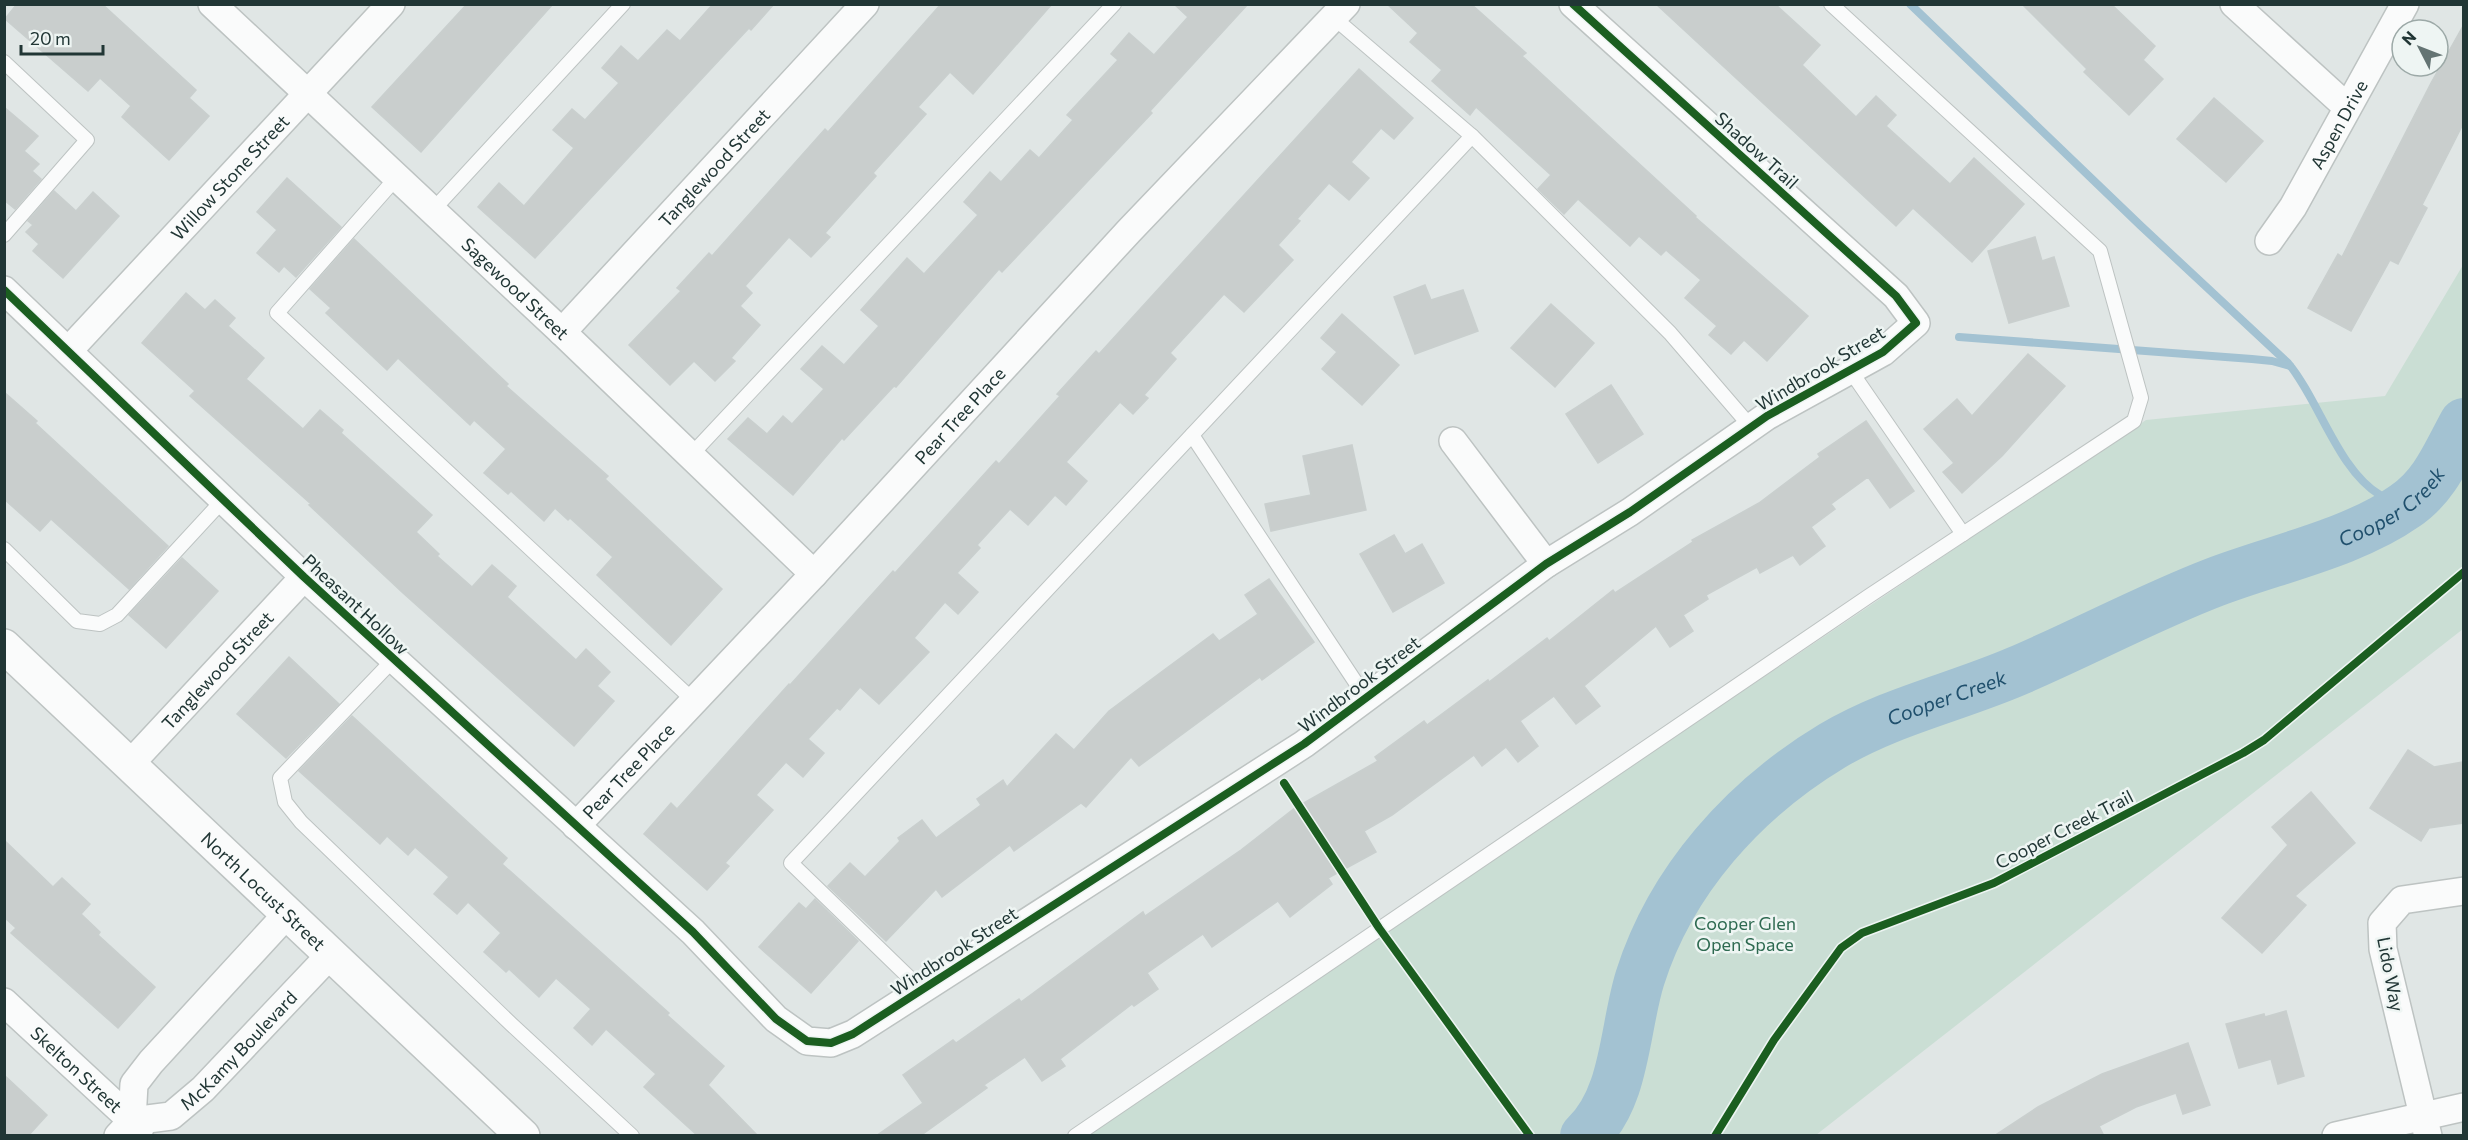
<svg xmlns="http://www.w3.org/2000/svg" width="2468" height="1140" font-family="Commissioner,sans-serif">
	<rect width="100%" height="100%" fill="#e0e6e5"/>
	<path fill="#caded4" d="M 2463,265 L 2463,629 L 1816,1135 L 1081,1136 L 2146,420 L 2385,396 Z"/>
	<g fill="none" stroke-linecap="round" stroke-linejoin="round">
		<g stroke="#a3c2d2" stroke-width="8">
			<path d="M 1910,4 L 2141,226 L 2288,363 C 2319,400 2338,470 2380,495 C 2387,500 2397,503 2405,507"/>
			<path d="M 1959,337 L 2252,359 L 2272,361 L 2290,366"/>
		</g>
		<path stroke="#a3c2d2" stroke-width="50" id="s1" d="M 1585,1136 C 1626,1098 1624,1029 1640,978 C 1671,880 1744,799 1832,746 C 1891,711 1954,698 2017,671 C 2083,643 2147,608 2215,582 C 2275,559 2353,543 2405,506 C 2435,486 2447,454 2464,423"/>
	</g>
	<g fill="#c9cecd" stroke="#c9cfce" stroke-width="1.5">
		<path d="M 17,4 L 102,4 L 196,90 L 189,98 L 209,116 L 169,160 L 122,117 L 131,106 L 100,78 L 88,91 L 5,19 Z"/>
		<path d="M 467,4 L 553,4 L 421,152 L 372,107 Z"/>
		<path d="M 713,4 L 774,4 L 751,30 L 749,28 L 535,258 L 478,207 L 499,183 L 524,206 L 574,148 L 553,130 L 572,109 L 585,120 L 619,83 L 602,68 L 621,46 L 638,61 L 667,30 L 680,41 Z"/>
		<path d="M 941,4 L 1052,4 L 973,94 L 950,72 L 918,107 L 926,114 L 873,173 L 876,176 L 825,233 L 830,237 L 811,257 L 789,237 L 745,286 L 752,293 L 740,306 L 760,325 L 731,358 L 735,361 L 715,381 L 694,361 L 670,385 L 629,345 L 681,291 L 677,288 L 709,253 L 712,256 L 825,129 L 828,132 Z"/>
		<path d="M 1174,4 L 1248,4 L 1150,111 L 1152,113 L 1002,272 L 999,269 L 896,387 L 894,386 L 844,440 L 842,438 L 793,495 L 728,439 L 748,418 L 767,434 L 783,416 L 792,424 L 824,389 L 801,369 L 822,346 L 844,365 L 879,326 L 861,310 L 907,258 L 924,274 L 978,215 L 964,202 L 990,172 L 1001,182 L 1030,150 L 1039,158 L 1073,120 L 1067,115 L 1118,60 L 1111,54 L 1129,33 L 1154,55 L 1188,17 Z"/>
		<path d="M 1387,4 L 1471,4 L 1526,53 L 1522,56 L 1696,216 L 1695,217 L 1808,316 L 1767,361 L 1744,340 L 1731,354 L 1709,335 L 1717,326 L 1685,298 L 1701,280 L 1666,250 L 1661,255 L 1639,236 L 1630,246 L 1578,199 L 1564,214 L 1538,189 L 1551,175 L 1476,107 L 1470,115 L 1432,81 L 1442,70 L 1410,42 L 1418,33 Z"/>
		<path d="M 1656,4 L 1775,4 L 1820,45 L 1802,65 L 1856,117 L 1876,96 L 1896,115 L 1886,126 L 1950,184 L 1974,158 L 2024,204 L 1972,262 L 1913,208 L 1896,226 Z"/>
		<path d="M 2022,4 L 2111,4 L 2155,46 L 2143,60 L 2163,79 L 2129,115 L 2084,72 L 2087,69 Z"/>
		<path d="M 2463,26 L 2463,124 L 2422,205 L 2427,208 L 2398,264 L 2390,260 L 2351,331 L 2308,308 L 2338,254 L 2342,257 L 2431,83 Z"/>
		<path d="M 1359,69 L 1413,118 L 1394,139 L 1381,128 L 1351,162 L 1369,178 L 1349,200 L 1329,183 L 1297,219 L 1300,221 L 1278,245 L 1293,260 L 1244,312 L 1224,294 L 1170,353 L 1176,359 L 1144,395 L 1148,398 L 1133,414 L 1120,402 L 1066,462 L 1087,481 L 1066,505 L 1055,495 L 1028,525 L 1010,509 L 977,545 L 980,548 L 957,573 L 978,592 L 958,614 L 945,602 L 914,638 L 929,652 L 879,704 L 860,687 L 840,710 L 837,708 L 808,739 L 824,753 L 803,777 L 786,762 L 756,795 L 773,810 L 725,863 L 729,866 L 707,890 L 644,834 L 671,803 L 677,809 L 789,684 L 790,685 L 893,571 L 895,573 L 996,461 L 999,464 L 1060,396 L 1057,394 L 1096,351 L 1099,354 Z"/>
		<path d="M 2214,98 L 2263,141 L 2226,182 L 2177,139 Z"/>
		<path d="M 4,107 L 38,136 L 24,151 L 39,164 L 32,171 L 41,179 L 15,209 L 4,200 Z"/>
		<path d="M 287,178 L 341,227 L 296,277 L 284,266 L 279,272 L 257,253 L 277,230 L 257,212 Z"/>
		<path d="M 54,191 L 76,211 L 93,192 L 119,216 L 63,278 L 33,251 L 39,244 L 26,232 L 33,225 L 28,221 Z"/>
		<path d="M 2035,237 L 2042,261 L 2054,257 L 2069,306 L 2009,323 L 1988,251 Z"/>
		<path d="M 354,239 L 508,384 L 506,386 L 608,476 L 605,479 L 722,589 L 671,645 L 597,575 L 613,557 L 570,518 L 568,520 L 555,508 L 544,521 L 511,491 L 508,494 L 484,473 L 506,449 L 474,420 L 470,425 L 398,358 L 387,370 L 326,313 L 331,308 L 310,289 Z"/>
		<path d="M 1425,285 L 1431,300 L 1463,290 L 1478,331 L 1415,354 L 1394,297 Z"/>
		<path d="M 186,293 L 205,310 L 215,300 L 235,318 L 228,326 L 264,358 L 246,379 L 303,429 L 320,410 L 343,430 L 341,433 L 432,515 L 416,532 L 439,554 L 437,556 L 472,587 L 492,565 L 516,586 L 507,597 L 576,660 L 586,649 L 610,672 L 597,686 L 614,701 L 574,746 L 403,593 L 309,505 L 311,504 L 190,396 L 195,391 L 142,343 Z"/>
		<path d="M 1551,304 L 1594,343 L 1555,387 L 1511,348 Z"/>
		<path d="M 1342,314 L 1399,365 L 1362,405 L 1322,369 L 1337,352 L 1321,338 Z"/>
		<path d="M 2028,354 L 2065,386 L 2002,456 L 1962,493 L 1943,472 L 1954,463 L 1924,429 L 1957,399 L 1972,416 Z"/>
		<path d="M 1611,385 L 1643,434 L 1598,463 L 1566,414 Z"/>
		<path d="M 4,392 L 37,421 L 35,423 L 168,546 L 129,589 L 51,519 L 40,531 L 4,499 Z"/>
		<path d="M 1866,421 L 1914,491 L 1890,508 L 1868,477 L 1831,504 L 1835,509 L 1811,527 L 1825,546 L 1800,565 L 1793,555 L 1760,573 L 1757,567 L 1706,595 L 1708,599 L 1683,615 L 1693,631 L 1670,647 L 1656,626 L 1584,686 L 1600,706 L 1576,724 L 1554,696 L 1520,721 L 1538,746 L 1518,762 L 1506,747 L 1482,766 L 1474,755 L 1392,815 L 1364,831 L 1376,852 L 1328,878 L 1332,884 L 1290,917 L 1278,901 L 1212,947 L 1203,934 L 1147,973 L 1158,989 L 1134,1006 L 1132,1004 L 1060,1059 L 1065,1066 L 1042,1081 L 1025,1057 L 984,1085 L 987,1088 L 920,1136 L 876,1136 L 923,1103 L 903,1075 L 953,1040 L 956,1043 L 1019,999 L 1021,1002 L 1143,912 L 1145,916 L 1241,850 L 1295,808 L 1378,761 L 1375,757 L 1424,721 L 1427,725 L 1488,680 L 1489,682 L 1547,638 L 1549,641 L 1613,590 L 1615,593 L 1693,542 L 1692,540 L 1759,503 L 1820,457 L 1818,454 Z"/>
		<path d="M 1352,445 L 1366,510 L 1271,531 L 1265,504 L 1311,495 L 1303,456 Z"/>
		<path d="M 1394,535 L 1405,554 L 1422,544 L 1444,583 L 1393,612 L 1360,554 Z"/>
		<path d="M 182,558 L 218,591 L 166,648 L 129,615 Z"/>
		<path d="M 1269,579 L 1314,642 L 1262,680 L 1260,677 L 1139,766 L 1131,757 L 1086,807 L 1081,803 L 1014,851 L 1010,845 L 942,897 L 936,889 L 886,941 L 828,886 L 850,863 L 865,877 L 900,841 L 898,838 L 922,820 L 936,838 L 981,805 L 977,799 L 1003,780 L 1007,787 L 1056,734 L 1074,750 L 1109,711 L 1164,670 L 1213,634 L 1219,641 L 1258,614 L 1245,595 Z"/>
		<path d="M 289,657 L 339,704 L 286,758 L 237,714 Z"/>
		<path d="M 352,716 L 507,858 L 502,864 L 669,1013 L 667,1015 L 724,1066 L 708,1085 L 758,1136 L 698,1136 L 644,1087 L 656,1074 L 606,1029 L 592,1045 L 574,1028 L 591,1009 L 556,978 L 539,997 L 509,969 L 506,972 L 484,952 L 501,933 L 468,902 L 457,914 L 434,894 L 449,877 L 415,847 L 408,855 L 387,836 L 380,844 L 299,771 Z"/>
		<path d="M 2408,750 L 2434,767 L 2463,762 L 2463,823 L 2429,828 L 2421,841 L 2370,808 Z"/>
		<path d="M 2311,792 L 2355,843 L 2295,896 L 2306,905 L 2262,953 L 2222,918 L 2288,845 L 2272,827 Z"/>
		<path d="M 4,840 L 53,887 L 62,878 L 90,904 L 81,914 L 100,932 L 98,935 L 155,987 L 118,1028 L 11,933 L 16,928 L 4,917 Z"/>
		<path d="M 815,899 L 858,941 L 811,993 L 759,947 L 799,903 L 806,909 Z"/>
		<path d="M 2286,1011 L 2304,1076 L 2278,1084 L 2271,1059 L 2239,1068 L 2226,1024 L 2264,1014 L 2265,1017 Z"/>
		<path d="M 2188,1043 L 2210,1105 L 2183,1114 L 2176,1093 L 2136,1107 L 2099,1126 L 2104,1136 L 1994,1136 L 2038,1107 L 2102,1074 Z"/>
		<path d="M 4,1075 L 47,1115 L 28,1136 L 4,1136 Z"/>
	</g>
	<g fill="none" stroke-linecap="round" stroke-linejoin="round">
		<defs>
			<g id="service">
				<path d="M 4,62 L 87,140 L 4,235"/>
				<path d="M 1472,136 L 1670,333 L 1751,427"/>
				<path d="M 397,177 L 277,313 L 694,701"/>
				<path d="M 433,210 L 623,4"/>
				<path d="M 1850,370 L 1963,534"/>
				<path d="M 1192,435 L 1366,698"/>
				<path d="M 691,455 L 1114,4"/>
				<path d="M 4,549 L 77,621 L 100,624 L 117,615 L 224,499"/>
				<path d="M 394,659 L 280,778 L 285,802 L 301,822 L 511,1024 L 632,1136"/>
				<path d="M 921,989 L 791,863 L 1472,136 L 1333,17"/>
				<path d="M 1075,1136 L 1869,596 L 2134,421 L 2141,398 L 2100,251 L 1831,4"/>
			</g>
			<g id="minor">
				<path id="s2" d="M 212,4 L 562,332 L 814,574"/>
				<path d="M 2234,4 L 2347,107"/>
				<path id="s3" d="M 2269,241 L 2293,207 L 2405,4"/>
				<path d="M 4,290 L 304,577 L 693,932 L 776,1019 L 807,1041 L 831,1043 L 853,1034 L 1304,744 L 1546,564 L 1630,512 L 1767,416 L 1883,352 L 1916,323 L 1896,296 L 1573,4"/>
				<path id="s4" d="M 562,332 L 865,4"/>
				<path id="s5" d="M 69,350 L 391,4"/>
				<path d="M 1453,441 L 1546,564"/>
				<path id="s6" d="M 130,764 L 304,577"/>
				<path id="s7" d="M 576,826 L 814,574 L 1129,231 L 1346,4"/>
				<path id="s8" d="M 4,1002 L 140,1128"/>
				<path d="M 132,1121 L 134,1084 L 151,1062 L 288,913"/>
				<path id="s9" d="M 118,1136 L 132,1121 L 171,1116 L 203,1089 L 331,954"/>
				<path d="M 2336,1136 L 2464,1107"/>
				<path d="M 2428,1136 L 2383,949 L 2382,923 L 2402,900 L 2464,891"/>
			</g>
			<g id="secondary">
				<path id="s10" d="M 4,646 L 523,1136"/>
			</g>
		</defs>
		<use href="#service" stroke="#bdc3c2" stroke-width="16"/>
		<use href="#minor" stroke="#bdc3c2" stroke-width="30"/>
		<use href="#secondary" stroke="#bdc3c2" stroke-width="36"/>
		<use href="#service" stroke="#fafbfb" stroke-width="14"/>
		<use href="#minor" stroke="#fafbfb" stroke-width="27"/>
		<use href="#secondary" stroke="#fafbfb" stroke-width="33"/>
		<defs>
			<g id="cycleway">
				<path d="M 4,290 L 304,577 L 693,932 L 776,1019 L 807,1041 L 831,1043 L 853,1034 L 1304,744 L 1546,564 L 1630,512 L 1767,416 L 1883,352 L 1916,323 L 1896,296 L 1573,4"/>
				<path d="M 1284,783 L 1379,928 L 1530,1136"/>
				<path d="M 1715,1136 L 1774,1040 L 1841,948 L 1862,933 L 1994,883 L 2243,753 L 2264,740 L 2464,572"/>
			</g>
		</defs>
		<use href="#cycleway" stroke="#eef5f3" stroke-width="11"/>
		<use href="#cycleway" stroke="#1b5e20" stroke-width="8"/>
	</g>
	<g text-anchor="middle" dominant-baseline="central" stroke-width="5" stroke-linejoin="round" paint-order="stroke">
		<g font-size="18" fill="#213635" stroke="#eef5f3">
			<text stroke="none"><textPath href="#s3" startOffset="136">Aspen Drive</textPath></text>
			<text transform="translate(1757 150) rotate(42)">Shadow Trail</text>
			<text stroke="none"><textPath href="#s4" startOffset="224">Tanglewood Street</textPath></text>
			<text stroke="none"><textPath href="#s5" startOffset="236">Willow Stone Street</textPath></text>
			<text stroke="none"><textPath href="#s2" startOffset="416">Sagewood Street</textPath></text>
			<text transform="translate(1820 368) rotate(-31)">Windbrook Street</text>
			<text stroke="none"><textPath href="#s7" startOffset="562">Pear Tree Place</textPath></text>
			<text transform="translate(356 604) rotate(43)">Pheasant Hollow</text>
			<text stroke="none"><textPath href="#s6" startOffset="128">Tanglewood Street</textPath></text>
			<text transform="translate(1359 684) rotate(-37)">Windbrook Street</text>
			<text stroke="none"><textPath href="#s7" startOffset="76">Pear Tree Place</textPath></text>
			<text transform="translate(2064 829) rotate(-27)">Cooper Creek Trail</text>
			<text stroke="none"><textPath href="#s10" startOffset="357">North Locust Street</textPath></text>
			<text transform="translate(954 951) rotate(-33)">Windbrook Street</text>
			<text transform="translate(2391 974) rotate(79)">Lido Way</text>
			<text stroke="none"><textPath href="#s9" startOffset="154">McKamy Boulevard</textPath></text>
			<text stroke="none"><textPath href="#s8" startOffset="99">Skelton Street</textPath></text>
		</g>
		<g font-size="18" fill="#2e6a51" stroke="#eef5f3">
			<text x="1745" y="923">Cooper Glen<tspan x="1745" dy="21">Open Space</tspan></text>
		</g>
		<g font-size="20" font-style="italic" fill="#20506d" stroke="#eef5f3">
			<text stroke="none"><textPath href="#s1" startOffset="1088">Cooper Creek</textPath></text>
			<text stroke="none"><textPath href="#s1" startOffset="602">Cooper Creek</textPath></text>
		</g>
	</g>
	<rect width="2468" height="1140" fill="none" stroke="#213635" stroke-width="12"/>
	<g transform="translate(2420 48) rotate(312)"><circle r="28" fill="#eef5f3" stroke="#9ca9a7" stroke-width="1.5"/>
	<path d="M0-4.5L10 22L0 15L-10 22Z" fill="#647473"/>
	<text y="-9" font-size="16" font-weight="bold" text-anchor="middle" fill="#213635">N</text>
	</g>
	<path d="M21 45v9h82v-9" fill="none" stroke="#213635" stroke-width="3"/>
	<text x="30" y="45" font-size="18" fill="#213635" stroke="#eef5f3" stroke-width="4.5" paint-order="stroke">20 m</text>
</svg>
